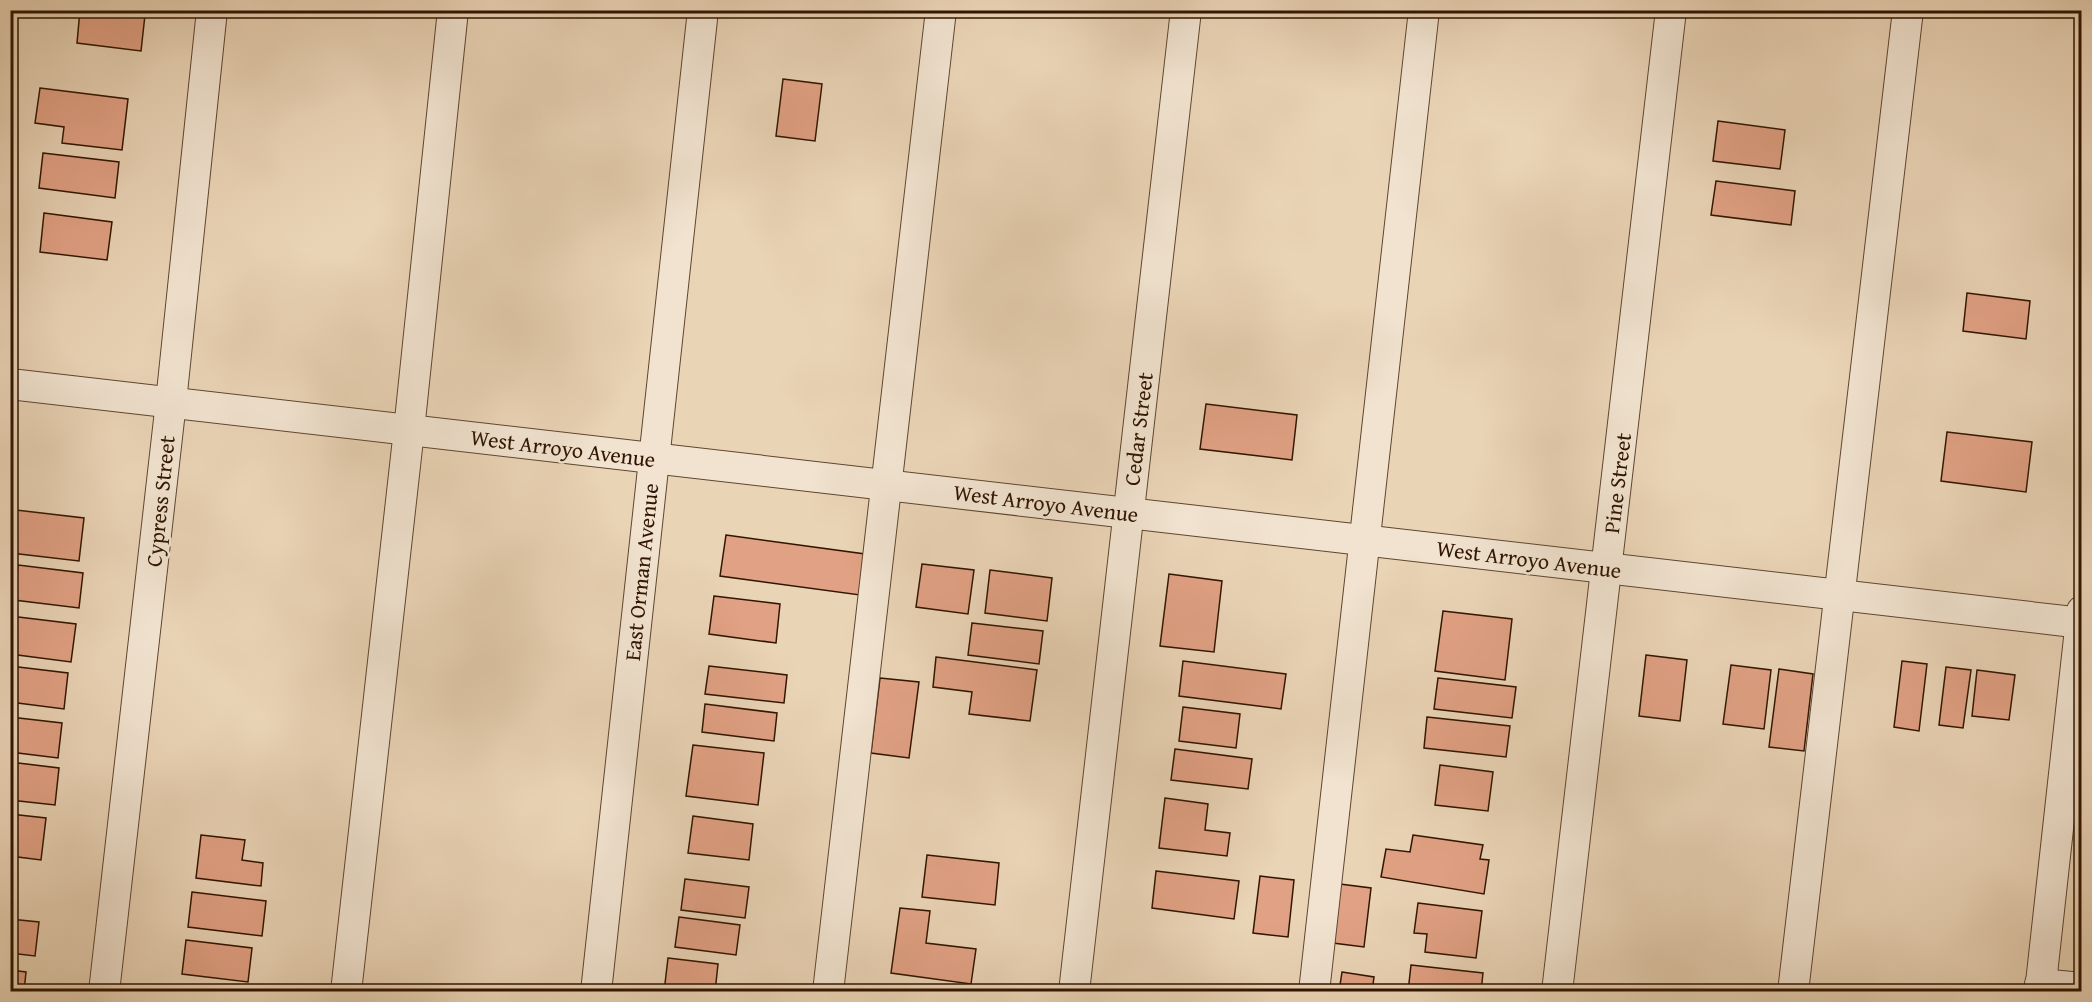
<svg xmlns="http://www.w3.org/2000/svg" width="2092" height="1002" font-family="'Gentium Book Plus',serif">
	<rect width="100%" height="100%" fill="#ead4b6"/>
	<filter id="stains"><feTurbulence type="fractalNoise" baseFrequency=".00333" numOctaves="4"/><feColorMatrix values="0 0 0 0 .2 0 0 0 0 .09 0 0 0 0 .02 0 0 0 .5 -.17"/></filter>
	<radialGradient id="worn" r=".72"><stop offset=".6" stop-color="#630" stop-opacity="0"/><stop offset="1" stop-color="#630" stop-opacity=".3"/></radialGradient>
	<g fill="#e1a184" stroke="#311500" stroke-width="1.5">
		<path d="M 80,10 L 108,10 L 145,15 L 141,51 L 77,43 Z"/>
		<path d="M 783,79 L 822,84 L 815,141 L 776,136 Z"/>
		<path d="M 40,88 L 128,99 L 122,150 L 62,143 L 64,127 L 35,123 Z"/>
		<path d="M 1718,121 L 1785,130 L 1780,169 L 1713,161 Z"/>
		<path d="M 43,153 L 119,162 L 115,198 L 39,188 Z"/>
		<path d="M 1716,181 L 1795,191 L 1791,225 L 1711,215 Z"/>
		<path d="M 44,213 L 112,222 L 107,260 L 40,252 Z"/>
		<path d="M 1967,293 L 2030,301 L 2026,339 L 1963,331 Z"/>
		<path d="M 1206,404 L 1297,415 L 1292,460 L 1200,449 Z"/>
		<path d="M 1947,432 L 2032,442 L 2026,492 L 1941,481 Z"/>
		<path d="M 16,510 L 84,518 L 79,561 L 11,553 Z"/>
		<path d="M 726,535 L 865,554 L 860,595 L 720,576 Z"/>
		<path d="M 922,564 L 974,570 L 968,614 L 916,607 Z"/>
		<path d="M 18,565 L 83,573 L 79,608 L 14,600 Z"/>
		<path d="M 990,570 L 1052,578 L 1047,621 L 985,613 Z"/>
		<path d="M 1169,574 L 1222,581 L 1214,652 L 1160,646 Z"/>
		<path d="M 714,596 L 780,604 L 776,643 L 709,634 Z"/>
		<path d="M 1443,611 L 1512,619 L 1505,680 L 1435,671 Z"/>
		<path d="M 10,616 L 76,624 L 71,662 L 10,654 Z"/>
		<path d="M 972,623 L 1043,631 L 1039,664 L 968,655 Z"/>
		<path d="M 1646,655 L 1687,660 L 1680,721 L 1639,716 Z"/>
		<path d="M 936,657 L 1037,670 L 1030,721 L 969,714 L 972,692 L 933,687 Z"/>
		<path d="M 1183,661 L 1286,674 L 1281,709 L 1179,696 Z"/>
		<path d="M 1902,661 L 1927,664 L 1919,731 L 1894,727 Z"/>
		<path d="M 1731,665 L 1771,670 L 1764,729 L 1723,724 Z"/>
		<path d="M 10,666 L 68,673 L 64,709 L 10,702 Z"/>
		<path d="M 709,666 L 787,675 L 784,703 L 705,694 Z"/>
		<path d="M 1946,667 L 1971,670 L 1963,728 L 1939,725 Z"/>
		<path d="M 1779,669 L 1813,674 L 1804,751 L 1769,747 Z"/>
		<path d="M 1977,670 L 2015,675 L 2009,720 L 1972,716 Z"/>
		<path d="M 880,678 L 919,682 L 909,758 L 871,753 Z"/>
		<path d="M 1438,678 L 1516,687 L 1512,718 L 1434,709 Z"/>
		<path d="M 705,704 L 777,713 L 774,741 L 702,732 Z"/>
		<path d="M 1183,707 L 1240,714 L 1236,748 L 1179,741 Z"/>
		<path d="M 10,717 L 62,723 L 58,758 L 10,752 Z"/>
		<path d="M 1427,717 L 1510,726 L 1506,757 L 1424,748 Z"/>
		<path d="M 693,745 L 764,753 L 758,805 L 686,796 Z"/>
		<path d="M 1175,749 L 1252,759 L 1248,789 L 1171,780 Z"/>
		<path d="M 10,762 L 59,768 L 55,805 L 10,800 Z"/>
		<path d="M 1440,765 L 1493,772 L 1488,811 L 1435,805 Z"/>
		<path d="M 1165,798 L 1208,804 L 1205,830 L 1230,833 L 1227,856 L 1159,848 Z"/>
		<path d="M 10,814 L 46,818 L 41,860 L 10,856 Z"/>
		<path d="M 693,816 L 753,824 L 749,860 L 688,853 Z"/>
		<path d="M 201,835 L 245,840 L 242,860 L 263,863 L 261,886 L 196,878 Z"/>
		<path d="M 1413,835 L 1483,845 L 1480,859 L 1489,860 L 1484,894 L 1381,877 L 1386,849 L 1410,852 Z"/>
		<path d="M 927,855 L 999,863 L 995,905 L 922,897 Z"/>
		<path d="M 1156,871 L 1239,881 L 1234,919 L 1152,908 Z"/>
		<path d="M 1260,876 L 1294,880 L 1288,937 L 1253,933 Z"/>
		<path d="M 685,879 L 749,887 L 745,918 L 681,910 Z"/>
		<path d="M 1332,883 L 1371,888 L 1364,947 L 1325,942 Z"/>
		<path d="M 192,892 L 266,901 L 262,936 L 188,927 Z"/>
		<path d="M 1418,903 L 1482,911 L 1476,958 L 1425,952 L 1427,934 L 1414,933 Z"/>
		<path d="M 900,908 L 930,911 L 926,943 L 976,949 L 971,984 L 891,973 Z"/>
		<path d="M 679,917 L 740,925 L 736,955 L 675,947 Z"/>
		<path d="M 10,919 L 39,922 L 35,956 L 10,953 Z"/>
		<path d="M 186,940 L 252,948 L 248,982 L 182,974 Z"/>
		<path d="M 668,958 L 718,964 L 715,992 L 664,992 Z"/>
		<path d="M 1411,965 L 1483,973 L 1481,992 L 1408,992 Z"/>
		<path d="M 10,970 L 26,972 L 24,992 L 10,992 Z"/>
		<path d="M 1342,972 L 1374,977 L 1372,992 L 1339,992 Z"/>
		<path d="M 186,987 L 224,992 L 185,992 Z"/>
	</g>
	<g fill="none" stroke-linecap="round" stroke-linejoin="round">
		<defs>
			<g id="minor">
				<path d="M 10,384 L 2082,623"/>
				<path d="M 2040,984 L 2082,988"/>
				<path d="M 104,992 L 171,402 L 212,10"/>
				<path d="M 346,992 L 409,430 L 453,10"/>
				<path d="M 596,992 L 703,10"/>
				<path d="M 828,992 L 941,10"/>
				<path d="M 1074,992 L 1186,10"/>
				<path d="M 1314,992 L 1424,10"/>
				<path d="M 1557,992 L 1671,10"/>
				<path d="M 1793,992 L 1908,10"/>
				<path d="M 2040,992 L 2082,611"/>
			</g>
		</defs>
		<use href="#minor" stroke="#5f452e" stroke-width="32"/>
		<use href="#minor" stroke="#f1e3d0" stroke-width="30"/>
	</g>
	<g text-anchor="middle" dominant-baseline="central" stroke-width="5" stroke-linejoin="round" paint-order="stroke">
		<g font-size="22" fill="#311500" stroke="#f1e3d0">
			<text transform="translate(1138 429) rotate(-83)">Cedar Street</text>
			<text transform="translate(563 448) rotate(7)">West Arroyo Avenue</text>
			<text transform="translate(1617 483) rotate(-83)">Pine Street</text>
			<text transform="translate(160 501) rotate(-84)">Cypress Street</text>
			<text transform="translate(1046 503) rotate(7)">West Arroyo Avenue</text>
			<text transform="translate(1529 559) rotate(7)">West Arroyo Avenue</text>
			<text transform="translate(641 572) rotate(-84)">East Orman Avenue</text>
		</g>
	</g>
	<rect width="2092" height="1002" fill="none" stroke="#ead4b6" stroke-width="36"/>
	<rect x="12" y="12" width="2068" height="978" fill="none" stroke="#311500" stroke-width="3"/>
	<rect x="18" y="18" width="2056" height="966" fill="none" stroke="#311500" stroke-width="1.5"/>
	<rect width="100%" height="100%" filter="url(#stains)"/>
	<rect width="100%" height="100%" fill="url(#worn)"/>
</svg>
